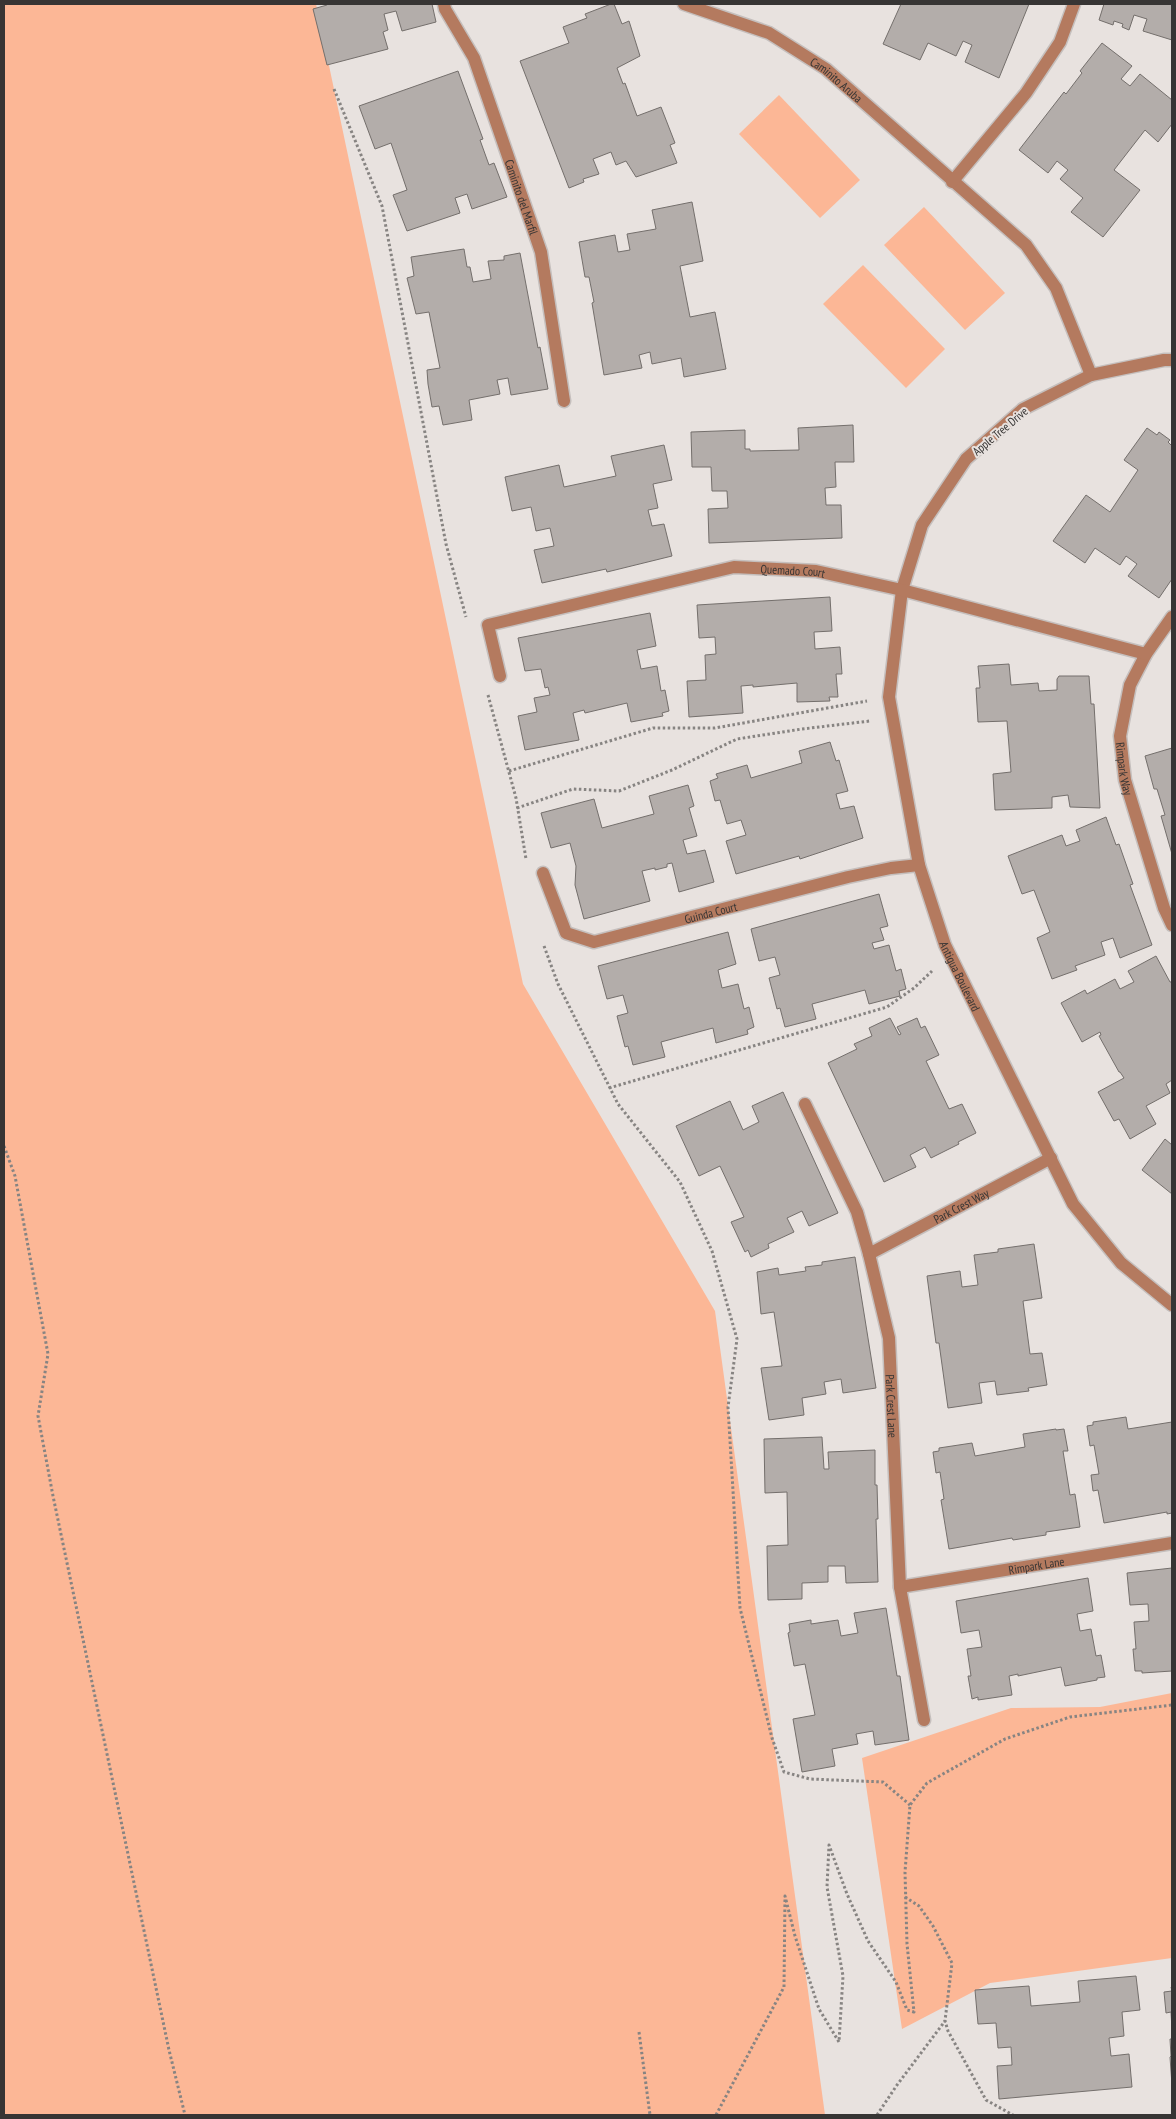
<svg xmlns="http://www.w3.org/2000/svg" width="1176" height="2119" font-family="'PT Sans Narrow',sans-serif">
	<rect width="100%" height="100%" fill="#e8e2df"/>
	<g fill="#fcb796">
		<path d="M 4,4 L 316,4 L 523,984 L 715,1311 L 825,2115 L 4,2115 Z"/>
		<path d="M 779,95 L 860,180 L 820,218 L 739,134 Z"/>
		<path d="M 924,207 L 1005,293 L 965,330 L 884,245 Z"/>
		<path d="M 863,265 L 945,349 L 906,388 L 823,304 Z"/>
		<path d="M 1172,1693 L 1172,1958 L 990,1983 L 902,2029 L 862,1758 L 1011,1708 L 1100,1707 Z"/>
	</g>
	<g fill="#b3adaa" stroke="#746f6c">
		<path d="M 327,4 L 432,4 L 436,22 L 402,31 L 396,11 L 384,14 L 388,30 L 383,32 L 388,49 L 327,65 L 313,9 L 327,5 Z"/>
		<path d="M 611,4 L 614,4 L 622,24 L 629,21 L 640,56 L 617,68 L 623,84 L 625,83 L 637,116 L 661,107 L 675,143 L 670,145 L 677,163 L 636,177 L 626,161 L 616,165 L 611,152 L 593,159 L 599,174 L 583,179 L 584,182 L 569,188 L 520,61 L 569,43 L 563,27 L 587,18 L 585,14 Z"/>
		<path d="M 901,4 L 1029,4 L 999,78 L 965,62 L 972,45 L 963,41 L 956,56 L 928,43 L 920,60 L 883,44 Z"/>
		<path d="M 1104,4 L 1172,4 L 1172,40 L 1143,31 L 1147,19 L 1134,15 L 1129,30 L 1122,27 L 1123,24 L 1114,21 L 1113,25 L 1099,20 Z"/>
		<path d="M 1102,43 L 1132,66 L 1121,79 L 1130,86 L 1140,74 L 1172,100 L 1172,124 L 1158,142 L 1145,130 L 1114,170 L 1140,190 L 1103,237 L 1071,212 L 1083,198 L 1060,179 L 1068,170 L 1057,161 L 1048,173 L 1019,150 L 1064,92 L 1066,94 L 1082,73 L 1080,71 Z"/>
		<path d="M 458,71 L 483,139 L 480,140 L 489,165 L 494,163 L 507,197 L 472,209 L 467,194 L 455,198 L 460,213 L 407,231 L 393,195 L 407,190 L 391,143 L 375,149 L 359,106 Z"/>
		<path d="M 692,202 L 703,261 L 680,266 L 690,317 L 715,312 L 726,369 L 684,377 L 681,358 L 652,364 L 650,352 L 639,355 L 642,368 L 604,375 L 592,303 L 594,302 L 589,277 L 585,277 L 579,242 L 615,235 L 618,252 L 630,250 L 627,234 L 656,229 L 652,210 Z"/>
		<path d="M 464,249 L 467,267 L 470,267 L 473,282 L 491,279 L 488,261 L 504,260 L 504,256 L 520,253 L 538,348 L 540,347 L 548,389 L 511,395 L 508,378 L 497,380 L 500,394 L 469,400 L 472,420 L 443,425 L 439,406 L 432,407 L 428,384 L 427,370 L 440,368 L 429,312 L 416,314 L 407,278 L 414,276 L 411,257 Z"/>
		<path d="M 853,425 L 854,462 L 835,462 L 836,487 L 825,488 L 826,505 L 841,505 L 842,538 L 709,543 L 708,509 L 728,508 L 727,491 L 712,491 L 711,467 L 692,467 L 691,432 L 745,430 L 745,449 L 750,449 L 750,451 L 799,450 L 798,428 Z"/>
		<path d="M 1147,428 L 1157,435 L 1159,432 L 1170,440 L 1168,442 L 1172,446 L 1172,579 L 1159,598 L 1128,576 L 1137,564 L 1126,556 L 1120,565 L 1095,548 L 1085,563 L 1053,541 L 1086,495 L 1110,512 L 1138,470 L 1124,460 Z"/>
		<path d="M 664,445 L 672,480 L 653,484 L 658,508 L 648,510 L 652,526 L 664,524 L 672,556 L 607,572 L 606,569 L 542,583 L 534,550 L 554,546 L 550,528 L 536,531 L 531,507 L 512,511 L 505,477 L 559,465 L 564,487 L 616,476 L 611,456 Z"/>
		<path d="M 830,597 L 832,631 L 814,632 L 815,649 L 840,647 L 842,674 L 836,674 L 838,697 L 829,697 L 830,701 L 797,702 L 797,683 L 753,687 L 753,685 L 741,686 L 743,713 L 689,717 L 687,681 L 706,680 L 705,655 L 716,654 L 715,637 L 699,638 L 697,605 Z"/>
		<path d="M 650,613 L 656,646 L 637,650 L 641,669 L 657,666 L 661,691 L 665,690 L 669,711 L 662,713 L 663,716 L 631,722 L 627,703 L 585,713 L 584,710 L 573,713 L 579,740 L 525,750 L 518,716 L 537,712 L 534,698 L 550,695 L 548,687 L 545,688 L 541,669 L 525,671 L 518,638 Z"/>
		<path d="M 1009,664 L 1011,685 L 1038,683 L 1039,691 L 1057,690 L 1057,679 L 1059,676 L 1089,676 L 1091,704 L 1094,704 L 1100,808 L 1070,807 L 1068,795 L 1052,797 L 1052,808 L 995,810 L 993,774 L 1011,772 L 1007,721 L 978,722 L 976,688 L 980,688 L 978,666 Z"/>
		<path d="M 830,742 L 836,761 L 839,760 L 848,791 L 836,794 L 840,809 L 854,806 L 863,838 L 800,859 L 799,856 L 736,874 L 726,841 L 746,835 L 741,820 L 727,824 L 720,800 L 715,801 L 710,781 L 718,778 L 716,774 L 747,765 L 751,778 L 802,763 L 799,751 Z"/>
		<path d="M 1172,748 L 1172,854 L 1161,816 L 1165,815 L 1157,789 L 1154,789 L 1145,756 Z"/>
		<path d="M 688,785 L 694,806 L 689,808 L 697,836 L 683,840 L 687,854 L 705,850 L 714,882 L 679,892 L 672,863 L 667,864 L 667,867 L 655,870 L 655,868 L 642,871 L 650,901 L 584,919 L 575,885 L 576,866 L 570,843 L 551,848 L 541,813 L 594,799 L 602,828 L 654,814 L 649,796 Z"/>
		<path d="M 1106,817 L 1116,845 L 1119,844 L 1133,884 L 1130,885 L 1152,945 L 1120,958 L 1113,938 L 1101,942 L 1105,955 L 1075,966 L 1077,970 L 1052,979 L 1037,938 L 1050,932 L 1034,890 L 1022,894 L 1008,856 L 1062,835 L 1066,846 L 1080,841 L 1076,830 Z"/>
		<path d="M 879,894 L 888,926 L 880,928 L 884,940 L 872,943 L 874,949 L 889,945 L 896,971 L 901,969 L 906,989 L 899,991 L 900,996 L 869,1004 L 865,990 L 812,1004 L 816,1019 L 785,1027 L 780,1008 L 777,1009 L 769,978 L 780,975 L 775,957 L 759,961 L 751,929 Z"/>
		<path d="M 728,932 L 736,964 L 718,970 L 722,988 L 738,984 L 744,1009 L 749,1007 L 754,1027 L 747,1030 L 748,1034 L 716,1043 L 713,1028 L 661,1042 L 665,1057 L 633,1065 L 628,1046 L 625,1047 L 617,1016 L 628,1013 L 623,995 L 607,999 L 598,966 Z"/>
		<path d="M 1156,956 L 1170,982 L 1172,982 L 1172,1080 L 1166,1084 L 1170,1093 L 1146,1106 L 1156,1124 L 1130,1139 L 1119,1119 L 1114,1121 L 1098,1092 L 1124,1078 L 1120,1072 L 1119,1072 L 1099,1036 L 1101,1035 L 1100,1032 L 1082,1042 L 1061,1003 L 1085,990 L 1087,994 L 1115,979 L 1120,989 L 1134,982 L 1128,971 Z"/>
		<path d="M 890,1018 L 899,1035 L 901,1034 L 897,1027 L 917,1018 L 921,1028 L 925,1026 L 939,1055 L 926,1061 L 949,1109 L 962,1104 L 976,1133 L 958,1142 L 959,1144 L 931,1158 L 925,1147 L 910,1155 L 916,1167 L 884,1182 L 828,1063 L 857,1049 L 854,1044 L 872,1036 L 869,1028 Z"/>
		<path d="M 783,1092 L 838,1213 L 809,1226 L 802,1211 L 787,1218 L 794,1232 L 768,1244 L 769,1248 L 751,1257 L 748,1250 L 745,1252 L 731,1222 L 744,1217 L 720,1166 L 699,1176 L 676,1126 L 730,1101 L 743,1130 L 759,1122 L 752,1106 Z"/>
		<path d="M 1165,1139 L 1172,1145 L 1172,1194 L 1142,1170 Z"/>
		<path d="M 1034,1244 L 1042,1298 L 1023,1301 L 1030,1354 L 1042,1353 L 1047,1385 L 1028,1388 L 1029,1391 L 997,1395 L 995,1381 L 979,1383 L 982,1403 L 948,1408 L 939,1343 L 936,1343 L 927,1276 L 960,1271 L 962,1287 L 978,1285 L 974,1255 L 998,1252 L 998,1249 Z"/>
		<path d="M 855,1257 L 876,1388 L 843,1393 L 841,1379 L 824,1382 L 826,1394 L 802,1398 L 804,1415 L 769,1420 L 761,1368 L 782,1366 L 774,1312 L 761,1314 L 757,1272 L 778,1268 L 779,1275 L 806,1271 L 805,1267 L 822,1265 L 822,1262 Z"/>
		<path d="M 1126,1417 L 1128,1429 L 1172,1422 L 1172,1513 L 1167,1514 L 1167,1512 L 1104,1523 L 1098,1490 L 1093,1491 L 1091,1475 L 1099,1474 L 1094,1445 L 1090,1446 L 1087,1426 L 1093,1425 L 1093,1422 Z"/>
		<path d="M 1056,1429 L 1056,1430 L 1064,1429 L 1068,1451 L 1063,1451 L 1070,1495 L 1075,1494 L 1080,1527 L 1046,1532 L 1046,1535 L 1013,1540 L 1012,1538 L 949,1549 L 941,1500 L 944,1499 L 940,1472 L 936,1473 L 933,1452 L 939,1451 L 939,1448 L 972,1443 L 975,1456 L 1025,1447 L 1023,1434 Z"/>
		<path d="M 822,1437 L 824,1469 L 829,1469 L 828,1452 L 875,1450 L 875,1485 L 877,1485 L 878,1519 L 876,1519 L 878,1582 L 846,1583 L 845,1566 L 828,1566 L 828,1582 L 802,1583 L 802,1599 L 768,1600 L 767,1546 L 788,1545 L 787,1492 L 765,1493 L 764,1439 Z"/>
		<path d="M 1172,1568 L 1172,1671 L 1142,1673 L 1142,1671 L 1135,1671 L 1133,1649 L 1136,1649 L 1134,1622 L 1149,1621 L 1148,1604 L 1130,1605 L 1127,1573 Z"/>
		<path d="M 1088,1578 L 1093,1611 L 1077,1614 L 1080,1631 L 1091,1629 L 1096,1656 L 1101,1655 L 1105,1677 L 1097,1678 L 1097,1680 L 1065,1686 L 1061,1667 L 1018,1676 L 1018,1674 L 1009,1676 L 1012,1695 L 978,1700 L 978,1697 L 972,1699 L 968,1676 L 971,1676 L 967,1649 L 982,1647 L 979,1630 L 961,1633 L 956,1601 Z"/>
		<path d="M 886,1608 L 897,1676 L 900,1676 L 909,1740 L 875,1745 L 873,1731 L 856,1734 L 858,1744 L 832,1749 L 835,1766 L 802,1772 L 793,1719 L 815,1715 L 805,1664 L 794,1666 L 788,1633 L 790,1632 L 789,1624 L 811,1620 L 811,1624 L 838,1620 L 841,1636 L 858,1633 L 854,1613 Z"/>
		<path d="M 1136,1976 L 1140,2010 L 1122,2012 L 1124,2036 L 1109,2038 L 1111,2056 L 1129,2054 L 1132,2087 L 999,2099 L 997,2066 L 1012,2065 L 1011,2047 L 998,2048 L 996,2023 L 978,2024 L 975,1990 L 1029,1986 L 1031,2006 L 1080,2002 L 1078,1981 Z"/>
		<path d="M 1171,1987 L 1172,1987 L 1172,2030 L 1171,2012 L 1166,2013 L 1164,1992 L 1172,1991 Z"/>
		<path d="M 1170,2039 L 1172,2039 L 1172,2085 L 1170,2057 L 1171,2056 Z"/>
	</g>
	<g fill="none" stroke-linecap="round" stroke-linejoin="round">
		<defs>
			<g id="minor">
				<path id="s1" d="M 444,4 L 445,9 L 474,58 L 541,252 L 564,401"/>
				<path id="s2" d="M 684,4 L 769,33 L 826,69 L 1026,245 L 1056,288 L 1091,375"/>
				<path d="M 952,182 L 1026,93 L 1060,42 L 1074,4"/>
				<path id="s3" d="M 1172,360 L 1164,360 L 1091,375 L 1023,409 L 966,459 L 922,525 L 902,590 L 889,697 L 919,865 L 945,945 L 1073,1204 L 1121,1263 L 1172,1305"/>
				<path id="s4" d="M 1172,617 L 1146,654 L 1130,685 L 1120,736 L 1125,780 L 1164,908 L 1172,925"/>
				<path id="s5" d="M 500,676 L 488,625 L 734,567 L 816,571 L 902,590 L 1146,654"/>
				<path id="s6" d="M 543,873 L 566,933 L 594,942 L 848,877 L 891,868 L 919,865"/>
				<path id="s7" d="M 805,1104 L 857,1212 L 869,1254 L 889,1338 L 900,1587 L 924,1720"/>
				<path id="s8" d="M 869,1254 L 1051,1158"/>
				<path id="s9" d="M 900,1587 L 1172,1543"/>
			</g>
		</defs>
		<use href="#minor" stroke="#c5bfbd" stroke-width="15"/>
		<g stroke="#878482" stroke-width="3" stroke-dasharray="2.5 2.5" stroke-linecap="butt">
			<path d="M 334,89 L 382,206 L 446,544 L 466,617"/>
			<path d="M 488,695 L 516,798 L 526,859"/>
			<path d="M 509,771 L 653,728 L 715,728 L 867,701"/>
			<path d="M 517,808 L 573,789 L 619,791 L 672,770 L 737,739 L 802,729 L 870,721"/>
			<path d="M 544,946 L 558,984 L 618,1104 L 680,1182 L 712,1251 L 737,1339 L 728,1407 L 740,1608 L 772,1738 L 784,1772 L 810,1779 L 883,1782 L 910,1805"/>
			<path d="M 609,1088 L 887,1007 L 914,988 L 932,971"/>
			<path d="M 4,1146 L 15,1176 L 48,1354 L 38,1416 L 53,1496 L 169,2050 L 185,2115"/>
			<path d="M 905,1897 L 919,1906 L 933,1926 L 952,1963 L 945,2021 L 948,2031 L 986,2100 L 1013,2115"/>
			<path d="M 639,2032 L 650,2115"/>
			<path d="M 716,2115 L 784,1987 L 785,1896 L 795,1936 L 819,2009 L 839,2042 L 843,1976 L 827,1887 L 829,1845 L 847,1894 L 868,1941 L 896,1982 L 907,2010 L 914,2012 L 907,1944 L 905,1872 L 910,1805 L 927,1783 L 1005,1739 L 1070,1717 L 1172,1705"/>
			<path d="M 877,2115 L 897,2085 L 945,2021"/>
		</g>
		<use href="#minor" stroke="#b47a5f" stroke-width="12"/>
	</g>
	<g text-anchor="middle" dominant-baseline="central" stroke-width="4" stroke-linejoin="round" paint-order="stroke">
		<g font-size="12" fill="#373534" stroke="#e8e2df">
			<text stroke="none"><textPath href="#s2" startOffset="172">Caminito Aruba</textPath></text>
			<text stroke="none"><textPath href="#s1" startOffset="209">Caminito del Marfil</textPath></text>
			<text transform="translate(1000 431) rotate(-40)">Apple Tree Drive</text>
			<text stroke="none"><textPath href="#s5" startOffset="364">Quemado Court</textPath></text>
			<text stroke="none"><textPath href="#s4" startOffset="165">Rimpark Way</textPath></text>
			<text stroke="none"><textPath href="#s6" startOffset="214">Guinda Court</textPath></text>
			<text stroke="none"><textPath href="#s3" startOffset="779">Antigua Boulevard</textPath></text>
			<text stroke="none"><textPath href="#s8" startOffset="104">Park Crest Way</textPath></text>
			<text stroke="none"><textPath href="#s7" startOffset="318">Park Crest Lane</textPath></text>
			<text stroke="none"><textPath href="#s9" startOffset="138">Rimpark Lane</textPath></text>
		</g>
	</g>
	<rect width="1176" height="2119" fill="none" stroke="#373534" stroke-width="10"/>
</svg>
